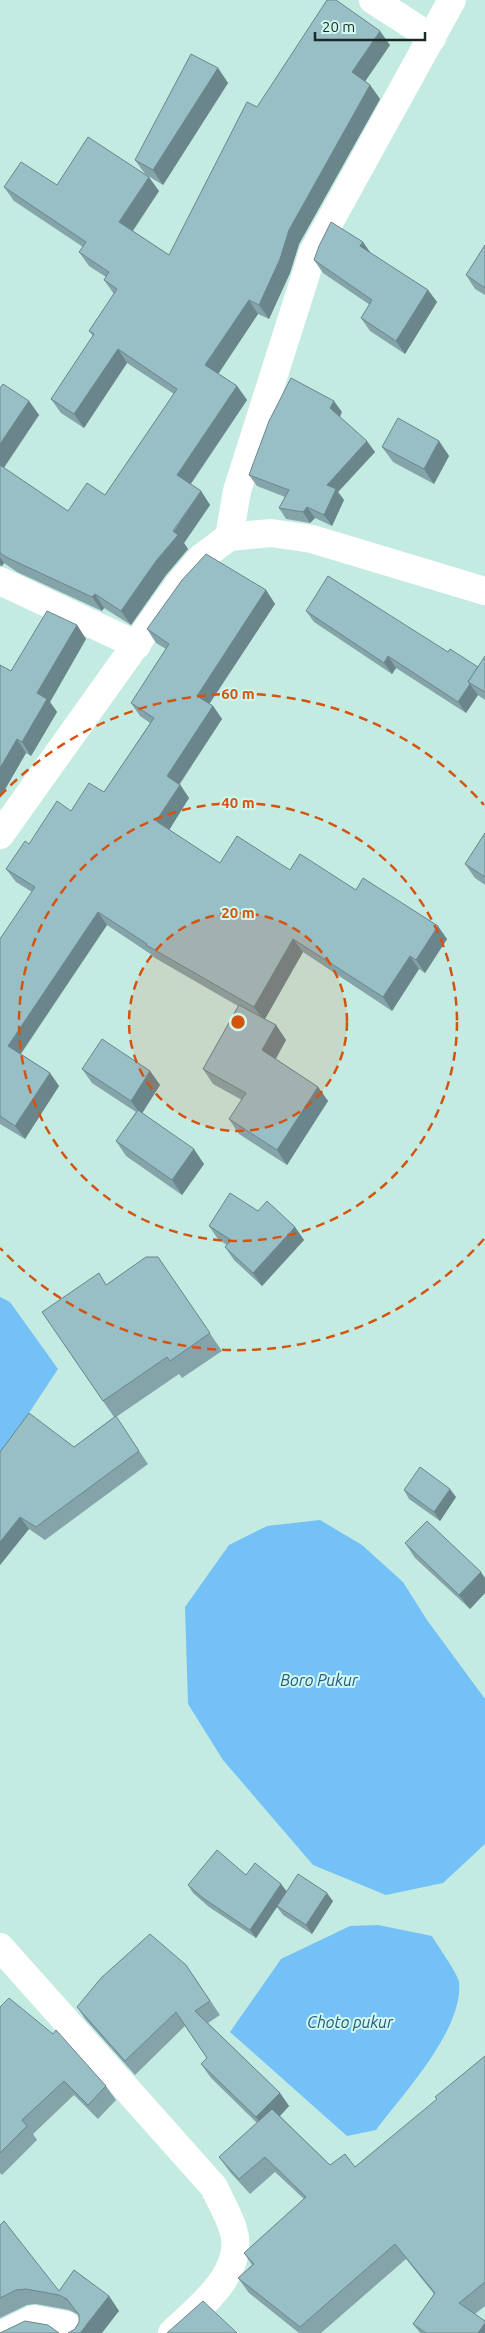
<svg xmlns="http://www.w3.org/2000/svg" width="485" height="2333" font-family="Ubuntu,sans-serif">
	<rect width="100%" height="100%" fill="#c4ebe1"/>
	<g fill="#73c1f7">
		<path d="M 0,1297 L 10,1302 L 58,1369 L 0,1457 Z"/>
		<path d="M 320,1520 L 362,1545 L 403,1582 L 427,1620 L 485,1699 L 485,1844 L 443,1883 L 386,1895 L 313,1865 L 223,1760 L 188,1704 L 185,1607 L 229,1545 L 267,1526 Z"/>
		<path d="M 378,1925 L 432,1936 C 437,1945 458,1974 459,1982 C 464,2029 403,2094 376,2130 L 347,2136 L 230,2032 L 281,1959 L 350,1926 Z"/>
	</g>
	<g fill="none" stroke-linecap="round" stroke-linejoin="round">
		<g stroke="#fff" stroke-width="28">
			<path d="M 373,0 L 432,38"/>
			<path d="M 229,537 L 237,491 L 313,252 L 452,0"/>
			<path d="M 0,581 L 137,645"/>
			<path d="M 0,1947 L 214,2187 C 220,2201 229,2215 233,2229 C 247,2272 198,2308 172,2333"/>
			<path d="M 5,2333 L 33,2319 L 66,2325 L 74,2333"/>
		</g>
		<path stroke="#fff" stroke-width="28" d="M 0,835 L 179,584 L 201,558 L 229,537 L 271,533 L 312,539 L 485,591"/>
	</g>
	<g fill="#84a4aa">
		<path d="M 390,45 L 365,81 L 370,85 L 380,99 L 299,244 L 290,273 L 269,319 L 258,314 L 218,373 L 237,386 L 247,400 L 191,484 L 201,491 L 210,505 L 184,543 L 188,549 L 166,575 L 131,625 L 104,608 L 102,611 L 17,572 L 4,563 L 2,566 L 0,566 L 0,388 L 29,401 L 39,415 L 4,468 L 68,511 L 105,495 L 174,394 L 127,363 L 84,428 L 61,413 L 51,399 L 93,336 L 89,331 L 114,294 L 104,280 L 106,277 L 89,266 L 79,252 L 83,247 L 14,201 L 4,187 L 57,185 L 159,191 L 133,231 L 169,255 L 257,107 Z"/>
		<path d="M 218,68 L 228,83 L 163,185 L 145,174 L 135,160 Z"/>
		<path d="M 363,242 L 370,253 L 428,290 L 437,302 L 405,354 L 370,331 L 361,318 L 370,305 L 323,273 L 314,260 Z"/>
		<path d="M 485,245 L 485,295 L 475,289 L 466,275 Z"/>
		<path d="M 342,412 L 340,417 L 375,452 L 338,492 L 344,500 L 332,526 L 315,518 L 310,523 L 286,519 L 279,508 L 285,497 L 257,486 L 249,475 Z"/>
		<path d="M 439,441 L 449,456 L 434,484 L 393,462 L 382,447 Z"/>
		<path d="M 266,590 L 275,604 L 209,704 L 213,706 L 222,719 L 180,784 L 189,798 L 169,830 L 220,863 L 290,870 L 356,890 L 447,939 L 425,973 L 419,969 L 392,1011 L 303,952 L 264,1019 L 276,1025 L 286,1040 L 276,1059 L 318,1087 L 328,1101 L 287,1165 L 239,1134 L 229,1119 L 242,1100 L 213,1084 L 203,1069 L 238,1006 L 155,958 L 152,955 L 107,925 L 21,1054 L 50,1073 L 59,1086 L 25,1139 L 0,1124 L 0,939 L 32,892 L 16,882 L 6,869 L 29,844 L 71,811 L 104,792 L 150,723 L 140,716 L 131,703 L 166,649 L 156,643 L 147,629 Z"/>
		<path d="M 306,611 L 448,652 L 478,667 L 485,656 L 485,700 L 478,695 L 466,713 L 396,668 L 392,674 L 314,622 Z"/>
		<path d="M 77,625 L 86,639 L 50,702 L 57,712 L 31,756 L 26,753 L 0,798 L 0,665 L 11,671 Z"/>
		<path d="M 485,833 L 485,885 L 475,878 L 465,864 Z"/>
		<path d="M 82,1069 L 150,1071 L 160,1085 L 142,1113 L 204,1164 L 182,1195 L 126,1156 L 116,1141 L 136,1112 L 92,1083 Z"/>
		<path d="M 258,1211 L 295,1227 L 304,1240 L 262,1286 L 234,1260 L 225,1247 L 227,1245 L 218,1239 L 209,1226 Z"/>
		<path d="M 158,1257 L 222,1351 L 182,1378 L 179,1374 L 116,1417 L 148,1464 L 45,1540 L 29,1529 L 0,1565 L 0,1452 L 74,1447 L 114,1417 L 42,1312 L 107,1285 Z"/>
		<path d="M 404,1490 L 456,1497 L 440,1521 L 409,1499 Z"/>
		<path d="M 405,1543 L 485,1578 L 485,1593 L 470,1609 L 415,1558 Z"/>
		<path d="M 246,1875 L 281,1884 L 287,1892 L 333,1901 L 312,1934 L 283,1915 L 277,1907 L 256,1938 L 209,1907 L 193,1893 L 188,1885 Z"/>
		<path d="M 186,1965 L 220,2015 L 208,2023 L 280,2093 L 289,2106 L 280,2116 L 330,2165 L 355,2167 L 437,2100 L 485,2056 L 485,2306 L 475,2314 L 485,2333 L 420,2333 L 413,2324 L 434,2294 L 406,2259 L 321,2333 L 299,2333 L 249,2293 L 238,2278 L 252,2265 L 244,2253 L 304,2199 L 275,2172 L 250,2194 L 230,2172 L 219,2157 L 257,2123 L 211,2078 L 201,2064 L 207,2058 L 185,2026 L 135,2075 L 86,2020 L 77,2007 Z"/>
		<path d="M 0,2007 L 106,2086 L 116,2100 L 98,2119 L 74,2095 L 33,2134 L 37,2140 L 2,2175 L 0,2173 Z"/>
		<path d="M 0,2225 L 59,2291 L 109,2296 L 119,2311 L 75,2329 L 79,2322 L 79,2316 L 77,2314 L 69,2310 L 36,2304 L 27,2305 L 0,2318 Z"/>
	</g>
	<g fill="#6b868b">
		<path d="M 380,31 L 390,45 L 362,86 L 352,72 Z"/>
		<path d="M 218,68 L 228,83 L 163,185 L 153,170 Z"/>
		<path d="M 370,85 L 380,99 L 299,244 L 290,273 L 269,319 L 259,305 L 289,230 Z"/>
		<path d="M 149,177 L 159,191 L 129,236 L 119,222 Z"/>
		<path d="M 363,242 L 372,255 L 360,246 Z"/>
		<path d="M 428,290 L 437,302 L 405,354 L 396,341 Z"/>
		<path d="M 249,300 L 258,314 L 215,379 L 205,365 Z"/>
		<path d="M 118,349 L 127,363 L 84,428 L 74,414 Z"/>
		<path d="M 237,386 L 247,400 L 187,489 L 177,475 Z"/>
		<path d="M 29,401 L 39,415 L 0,473 L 0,444 Z"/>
		<path d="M 334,401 L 342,412 L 338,419 L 330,408 Z"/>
		<path d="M 367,441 L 375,452 L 338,492 L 344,500 L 332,526 L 324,515 L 327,485 Z"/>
		<path d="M 439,441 L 449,456 L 434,484 L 424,469 Z"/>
		<path d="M 201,491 L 210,505 L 184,543 L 188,549 L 166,575 L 131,625 L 121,611 Z"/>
		<path d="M 307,507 L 315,518 L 310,523 L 303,512 Z"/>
		<path d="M 0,557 L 4,563 L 2,566 L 0,563 Z"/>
		<path d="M 266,590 L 275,604 L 206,709 L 197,696 Z"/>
		<path d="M 95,594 L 104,608 L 102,611 L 92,597 Z"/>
		<path d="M 77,625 L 86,639 L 50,702 L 57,712 L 31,756 L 22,742 L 37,693 Z"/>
		<path d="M 388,656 L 396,668 L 392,674 L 384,663 Z"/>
		<path d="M 470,684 L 478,695 L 466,713 L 458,702 Z"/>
		<path d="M 213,706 L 222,719 L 176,789 L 167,776 Z"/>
		<path d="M 17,739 L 26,753 L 0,798 L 0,768 Z"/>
		<path d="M 180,785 L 189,798 L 166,835 L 156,821 Z"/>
		<path d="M 98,912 L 107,925 L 17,1059 L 8,1046 Z"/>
		<path d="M 438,926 L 447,939 L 425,973 L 416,960 Z"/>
		<path d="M 293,939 L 303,952 L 264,1021 L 254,1007 Z"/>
		<path d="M 410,956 L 419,969 L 392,1011 L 383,997 Z"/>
		<path d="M 276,1025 L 286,1040 L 272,1065 L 262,1050 Z"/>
		<path d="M 150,1071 L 160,1085 L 141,1115 L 131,1101 Z"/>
		<path d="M 50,1073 L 59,1086 L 25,1139 L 15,1126 Z"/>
		<path d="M 318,1087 L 328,1101 L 287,1165 L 277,1150 Z"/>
		<path d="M 194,1149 L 204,1164 L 182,1195 L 172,1180 Z"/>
		<path d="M 295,1227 L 304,1240 L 262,1286 L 253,1273 Z"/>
		<path d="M 450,1489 L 456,1497 L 440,1521 L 434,1512 Z"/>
		<path d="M 20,1517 L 29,1529 L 0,1565 L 0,1542 Z"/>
		<path d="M 481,1572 L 485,1578 L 485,1593 L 470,1609 L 459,1595 Z"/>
		<path d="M 281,1884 L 287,1892 L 256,1938 L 250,1930 Z"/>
		<path d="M 327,1893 L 333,1901 L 312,1934 L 306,1925 Z"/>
		<path d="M 280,2093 L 289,2106 L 266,2131 L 256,2117 Z"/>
		<path d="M 109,2296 L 119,2311 L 102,2333 L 80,2333 Z"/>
		<path d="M 485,2323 L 485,2333 L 478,2333 Z"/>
	</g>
	<g fill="#99bfc6" stroke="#6b868b">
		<path d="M 327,0 L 336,0 L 380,31 L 352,72 L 370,85 L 289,230 L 280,259 L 259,305 L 249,300 L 205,365 L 237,386 L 177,475 L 201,491 L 173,531 L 178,535 L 156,561 L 121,611 L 95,594 L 92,597 L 8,558 L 0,553 L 0,465 L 68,511 L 87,483 L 105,495 L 177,389 L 118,349 L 74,414 L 51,399 L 94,334 L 89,331 L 117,289 L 104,280 L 109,272 L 79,252 L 86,242 L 4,187 L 21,162 L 57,185 L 88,137 L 149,177 L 119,222 L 169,255 L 247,102 L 257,107 Z"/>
		<path d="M 191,54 L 218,68 L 153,170 L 135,160 Z"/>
		<path d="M 331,222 L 363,242 L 360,246 L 428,290 L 396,341 L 361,318 L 372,300 L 314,260 L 319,246 Z"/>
		<path d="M 485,245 L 485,288 L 466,275 Z"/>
		<path d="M 291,378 L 334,401 L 330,408 L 367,441 L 327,485 L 336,489 L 324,515 L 307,507 L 303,512 L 279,508 L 289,490 L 249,475 L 269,421 Z"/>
		<path d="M 3,384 L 29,401 L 0,444 L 0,388 Z"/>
		<path d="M 398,418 L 439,441 L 424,469 L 382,447 Z"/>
		<path d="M 206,554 L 266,590 L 197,696 L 213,706 L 167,776 L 180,785 L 156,821 L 220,863 L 237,836 L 290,870 L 300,854 L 356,890 L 363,878 L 438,926 L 416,960 L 410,956 L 383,997 L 293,939 L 254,1007 L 146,945 L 147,944 L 98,912 L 8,1046 L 50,1073 L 15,1126 L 0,1116 L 0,939 L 35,887 L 6,869 L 25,841 L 29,844 L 57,801 L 71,811 L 89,783 L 104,792 L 154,718 L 131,703 L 169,644 L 147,629 L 182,580 Z"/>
		<path d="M 328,576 L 448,652 L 450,649 L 478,667 L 468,682 L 470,684 L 458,702 L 388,656 L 384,663 L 306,611 Z"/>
		<path d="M 47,611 L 77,625 L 37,693 L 47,699 L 22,742 L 17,739 L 0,768 L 0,665 L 11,671 Z"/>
		<path d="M 485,656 L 485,692 L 468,682 Z"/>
		<path d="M 485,833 L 485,877 L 465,864 Z"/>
		<path d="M 239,1005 L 276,1025 L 262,1050 L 318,1087 L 277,1150 L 229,1119 L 246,1093 L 203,1069 Z"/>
		<path d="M 102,1039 L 150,1071 L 131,1101 L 82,1069 Z"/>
		<path d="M 138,1110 L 194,1149 L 172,1180 L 116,1141 Z"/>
		<path d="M 230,1193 L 258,1211 L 267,1201 L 295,1227 L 253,1273 L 225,1247 L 231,1240 L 209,1226 Z"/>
		<path d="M 146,1257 L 158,1257 L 210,1333 L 170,1361 L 167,1357 L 103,1401 L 42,1312 L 99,1273 L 106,1285 Z"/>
		<path d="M 29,1413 L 74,1447 L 116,1416 L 139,1451 L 36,1527 L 20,1517 L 0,1542 L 0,1452 Z"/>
		<path d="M 420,1467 L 450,1489 L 434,1512 L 404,1490 Z"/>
		<path d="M 427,1521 L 481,1572 L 459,1595 L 405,1543 Z"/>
		<path d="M 217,1850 L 246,1875 L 255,1863 L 281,1884 L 250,1930 L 203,1898 L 188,1885 Z"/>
		<path d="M 298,1874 L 327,1893 L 306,1925 L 277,1906 Z"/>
		<path d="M 150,1934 L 186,1965 L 210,2001 L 195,2011 L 280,2093 L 256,2117 L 201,2064 L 207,2058 L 176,2012 L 125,2061 L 77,2007 L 101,1978 Z"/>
		<path d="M 9,1998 L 53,2034 L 56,2030 L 106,2086 L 88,2105 L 64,2081 L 22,2120 L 27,2126 L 0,2153 L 0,2007 Z"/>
		<path d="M 485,2056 L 485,2282 L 459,2303 L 485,2321 L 485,2323 L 478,2333 L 426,2333 L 413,2324 L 435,2293 L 395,2244 L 300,2327 L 238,2278 L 254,2264 L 244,2253 L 306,2197 L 265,2157 L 239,2179 L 219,2157 L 272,2109 L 330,2165 L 345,2154 L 355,2167 L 437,2099 L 435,2097 Z"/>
		<path d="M 4,2221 L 59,2291 L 74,2270 L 109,2296 L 80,2333 L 68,2333 L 75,2329 L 79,2322 L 79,2315 L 67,2299 L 59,2295 L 26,2289 L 16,2290 L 0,2298 L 0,2225 Z"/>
		<path d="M 203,2301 L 237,2333 L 167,2333 Z"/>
		<path d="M 25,2321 L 48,2325 L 59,2333 L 0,2333 Z"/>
	</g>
	<circle cx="238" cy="1022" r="109" fill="#d4540f" fill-opacity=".12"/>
	<g fill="none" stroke="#d4540f" stroke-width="2.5" stroke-dasharray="9 6">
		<circle cx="238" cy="1022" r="109"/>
		<circle cx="238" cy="1022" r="219"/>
		<path d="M484 1239A328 328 0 0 1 0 1248M0 796A328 328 0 0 1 484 805"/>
	</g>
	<g text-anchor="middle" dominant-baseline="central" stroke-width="4" stroke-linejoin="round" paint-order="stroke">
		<g font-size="16" font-style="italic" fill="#235c80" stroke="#d1f8ee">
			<text x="319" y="1680">Boro Pukur</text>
			<text x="350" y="2022">Choto pukur</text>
		</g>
	</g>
	<circle cx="238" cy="1022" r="8" fill="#d4540f" stroke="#d1f8ee" stroke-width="2.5"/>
	<g font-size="15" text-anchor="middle" font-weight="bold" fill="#d4540f" stroke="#d1f8ee" stroke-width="4" stroke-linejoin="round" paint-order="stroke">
		<text x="238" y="699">60 m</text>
		<text x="238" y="808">40 m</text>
		<text x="238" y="918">20 m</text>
	</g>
	<path d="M315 32v8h110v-8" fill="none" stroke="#1b2a26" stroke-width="2.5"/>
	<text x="322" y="32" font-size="15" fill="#1b2a26" stroke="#d1f8ee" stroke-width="4" paint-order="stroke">20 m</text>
</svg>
